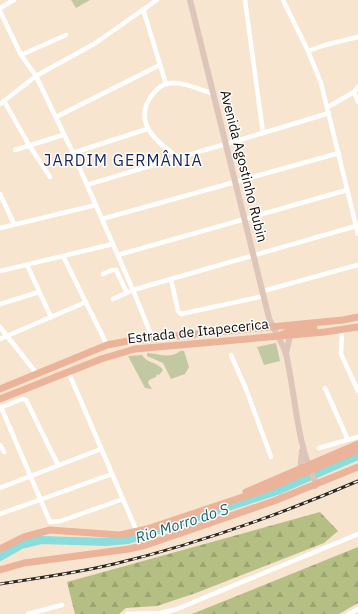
<svg xmlns="http://www.w3.org/2000/svg" width="358" height="614" font-family="'IBM Plex Sans',sans-serif">
	<defs>
		<pattern id="forest-firs" width="22" height="20" patternUnits="userSpaceOnUse"><rect width="22" height="20" fill="#b5bf83"/><path d="M5 1l3.5 6h-7zM16 11l3.5 6h-7z" fill="#9ba370"/></pattern>
	</defs>
	<rect width="100%" height="100%" fill="#f8e5cf"/>
	<g fill="#c1c8a2">
		<path d="M 71,0 L 90,0 L 76,8 Z"/>
		<path d="M 276,343 L 280,361 L 264,365 L 257,347 Z"/>
		<path d="M 180,351 L 184,351 L 189,367 L 185,374 L 171,379 L 163,363 L 147,356 L 147,353 C 158,353 170,360 180,351 Z"/>
		<path d="M 142,355 C 146,363 158,362 163,370 L 159,375 L 157,374 L 156,377 L 149,380 L 148,383 L 152,389 L 145,388 L 128,356 Z"/>
	</g>
	<g fill="url(#forest-firs)">
		<path d="M 320,512 L 338,531 L 324,543 L 196,593 L 157,606 L 126,608 L 119,614 L 75,614 L 67,582 Z"/>
		<path d="M 358,547 L 358,603 L 339,614 L 192,614 Z"/>
	</g>
	<g fill="none" stroke-linecap="round" stroke-linejoin="round">
		<path stroke="#8adddd" stroke-width="8" d="M 0,557 L 21,545 L 41,540 L 106,542 L 128,540 L 277,491 L 358,456"/>
		<g stroke="#fff" stroke-width="4.5">
			<path d="M 245,0 L 263,133"/>
			<path d="M 283,0 L 308,51 L 321,83 L 358,234"/>
			<path d="M 0,8 L 14,0"/>
			<path d="M 143,9 L 166,84"/>
			<path d="M 0,11 L 21,55 L 36,76 L 73,153 L 133,290 L 152,337"/>
			<path d="M 308,51 L 325,45 L 358,37"/>
			<path d="M 21,55 L 66,35"/>
			<path d="M 354,92 L 358,102"/>
			<path d="M 4,101 L 29,145 L 50,177"/>
			<path d="M 0,104 L 36,76 L 94,44 L 157,0"/>
			<path d="M 328,107 L 354,92 L 358,87"/>
			<path d="M 56,117 L 160,65"/>
			<path d="M 15,150 L 63,135"/>
			<path d="M 73,153 L 147,129"/>
			<path d="M 178,157 C 159,144 133,124 150,98 C 154,92 159,86 166,84 C 181,80 200,90 214,94"/>
			<path d="M 87,185 C 168,160 249,138 329,113"/>
			<path d="M 0,194 L 14,224"/>
			<path d="M 102,219 L 339,153"/>
			<path d="M 0,228 L 96,205"/>
			<path d="M 118,255 L 347,190"/>
			<path d="M 63,256 L 107,345"/>
			<path d="M 27,265 L 51,317"/>
			<path d="M 0,271 L 113,244"/>
			<path d="M 103,274 L 112,270 L 116,270 L 127,293"/>
			<path d="M 171,279 L 178,311 L 181,314 L 264,296"/>
			<path d="M 263,291 L 358,265"/>
			<path d="M 113,299 L 133,290 L 171,279 L 356,226"/>
			<path d="M 0,304 L 39,292"/>
			<path d="M 0,327 L 37,374"/>
			<path d="M 342,330 L 341,354 L 358,391"/>
			<path d="M 0,339 L 86,302"/>
			<path d="M 231,355 L 246,389 L 271,457"/>
			<path d="M 68,371 L 137,532"/>
			<path d="M 325,388 L 348,440"/>
			<path d="M 1,407 L 50,522 L 61,521 L 123,499"/>
			<path d="M 0,408 L 22,399 L 26,400 L 58,465"/>
			<path d="M 0,445 L 4,452"/>
			<path d="M 319,448 L 358,437"/>
			<path d="M 0,488 L 101,449"/>
			<path d="M 0,514 L 112,474"/>
			<path d="M 28,614 L 62,605"/>
			<path d="M 127,614 L 161,613 L 177,609 L 358,534"/>
			<path d="M 349,614 L 358,609"/>
		</g>
		<g stroke="#ddc5b9" stroke-width="6">
			<path d="M 190,0 L 269,318 C 274,331 282,341 286,354 C 296,397 296,441 315,481 L 315,486"/>
			<path d="M 286,353 L 290,336"/>
			<path d="M 300,472 L 302,451"/>
		</g>
		<g stroke="#eab39a" stroke-width="7">
			<path d="M 281,335 L 292,330 L 314,328"/>
			<path d="M 0,389 L 107,345 L 133,340 L 343,320 L 358,317"/>
			<path d="M 0,399 L 101,359 L 135,349 L 325,332 L 358,327"/>
			<path d="M 246,492 L 358,444"/>
			<path d="M 0,549 L 24,537 L 50,530 L 120,535 L 147,529 L 264,490 L 358,450"/>
			<path d="M 0,570 L 24,563 L 129,549 L 146,545 L 274,501 L 358,467"/>
		</g>
		<defs>
			<path id="rail" d="M 0,584 C 38,578 76,573 114,564 C 197,544 279,515 358,481"/>
		</defs>
		<use href="#rail" stroke="#2e261e" stroke-width="3"/>
		<use href="#rail" stroke="#fff" stroke-width="1.5" stroke-dasharray="4.5" stroke-linecap="butt"/>
	</g>
	<g text-anchor="middle" dominant-baseline="central" stroke-width="3" stroke-linejoin="round" paint-order="stroke">
		<g font-size="14" fill="#110b05" stroke="#fff">
			<text transform="translate(244 166) rotate(76)">Avenida Agostinho Rubin</text>
			<text transform="translate(198 331) rotate(-6)">Estrada de Itapecerica</text>
		</g>
		<g font-size="15" font-style="italic" fill="#1b6061" stroke="#fff">
			<text transform="translate(182 523) rotate(-18)">Rio Morro do S</text>
		</g>
		<g font-size="16" letter-spacing="1" fill="#14255c" stroke="#fff">
			<text x="123" y="160">JARDIM GERMÂNIA</text>
		</g>
	</g>
</svg>
